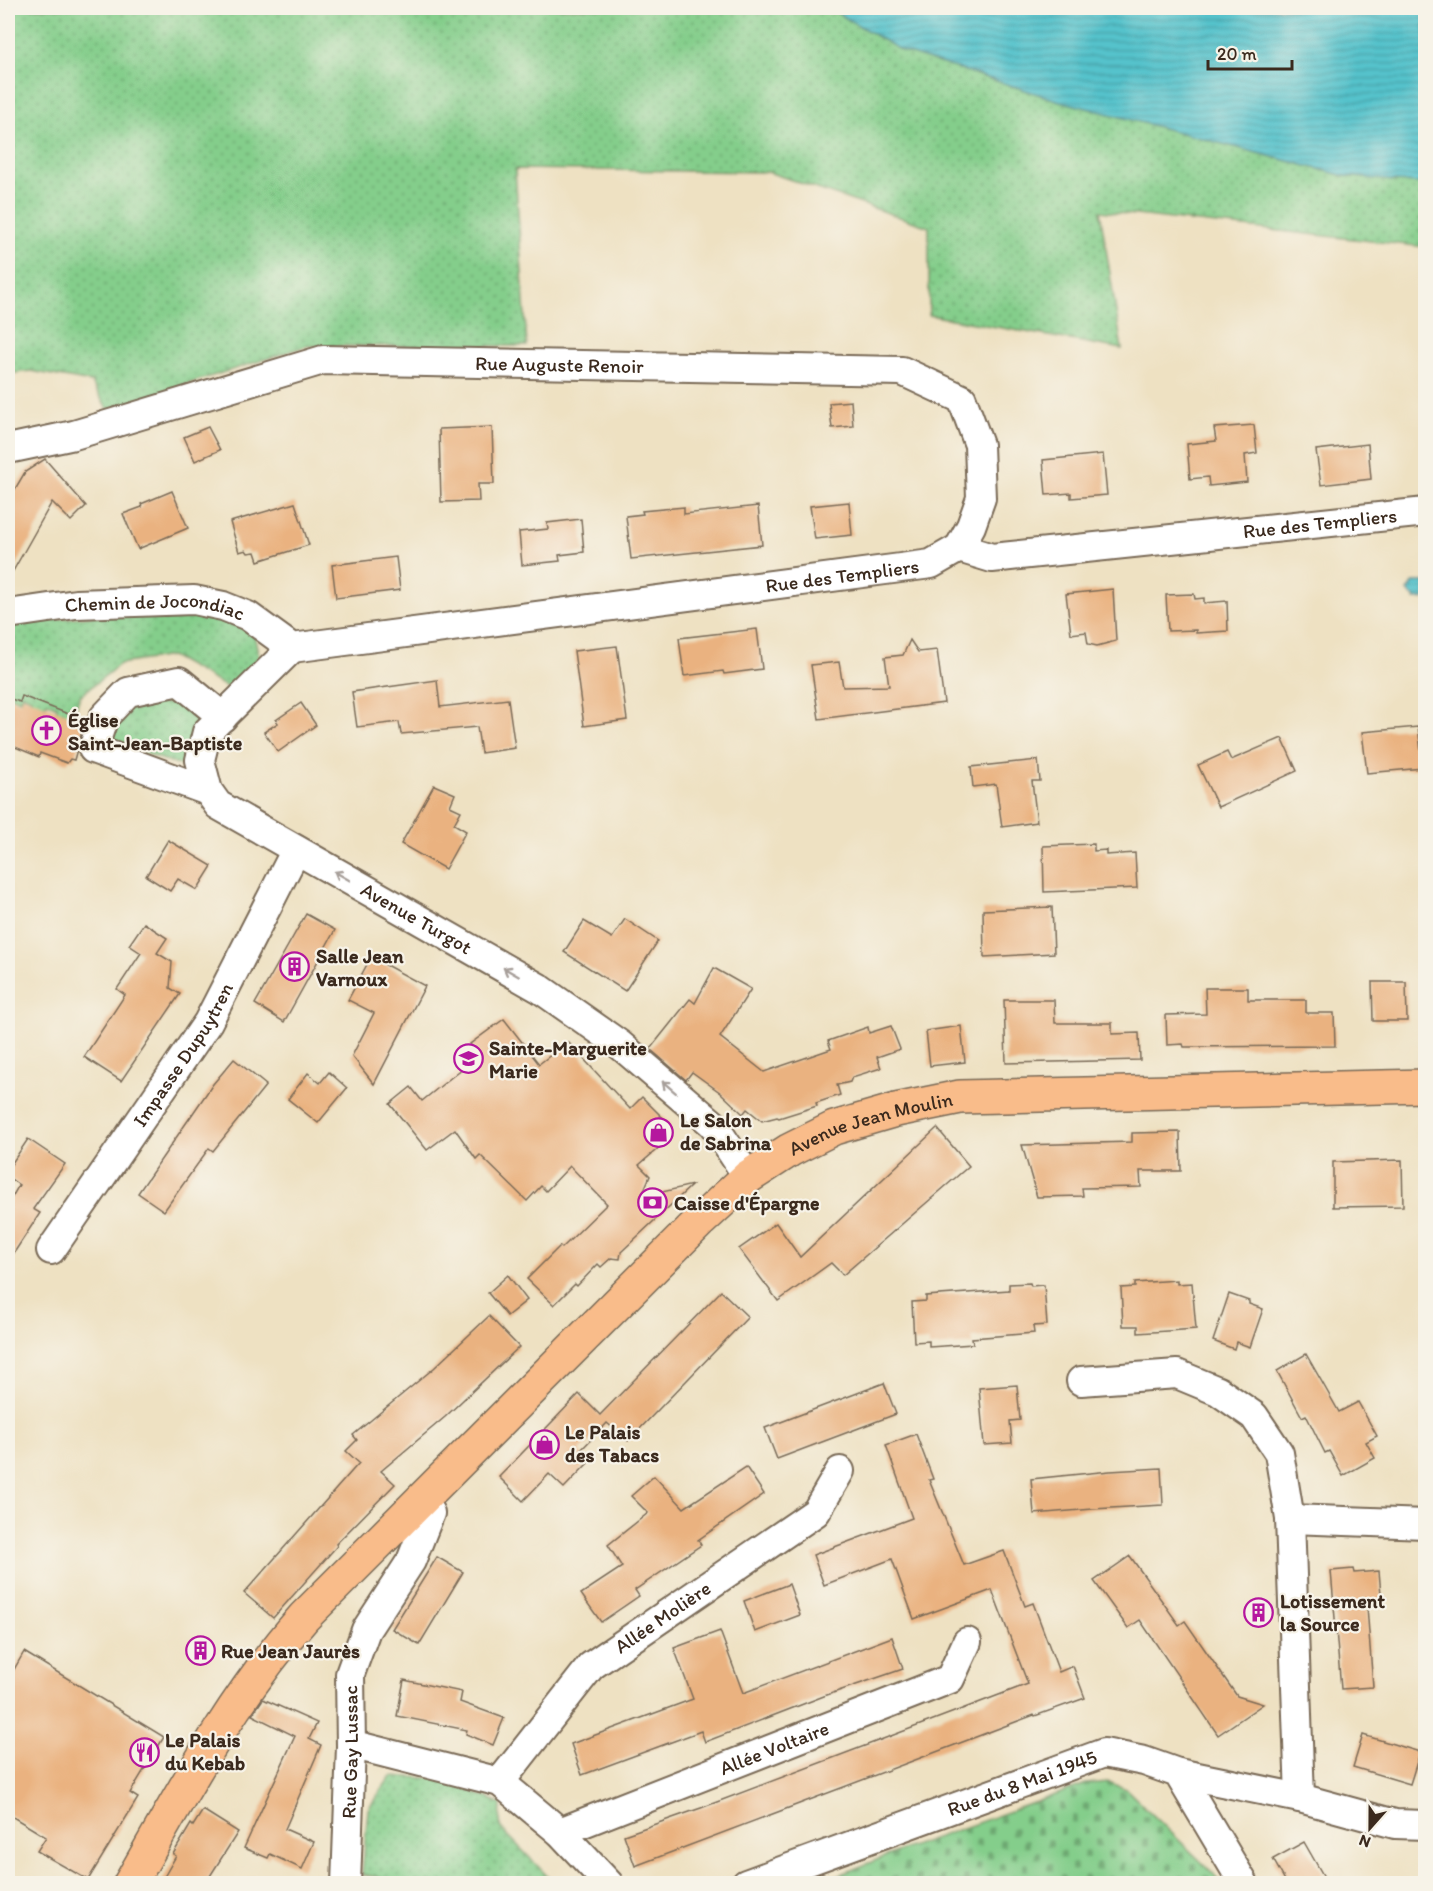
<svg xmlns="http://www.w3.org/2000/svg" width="1433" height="1891" font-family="Itim,sans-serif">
	<defs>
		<pattern id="green-dots" width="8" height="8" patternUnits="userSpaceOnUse" patternTransform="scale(1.5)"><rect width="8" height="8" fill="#84ce8b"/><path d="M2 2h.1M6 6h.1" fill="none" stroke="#6da771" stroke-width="1.8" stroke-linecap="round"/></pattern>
		<pattern id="cemetery-stones" width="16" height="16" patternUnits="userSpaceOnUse" patternTransform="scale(1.5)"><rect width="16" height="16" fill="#84ce8b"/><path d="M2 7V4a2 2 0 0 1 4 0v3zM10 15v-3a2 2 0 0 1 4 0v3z" fill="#6da771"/></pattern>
		<pattern id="water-rules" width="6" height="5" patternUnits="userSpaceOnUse" patternTransform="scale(1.5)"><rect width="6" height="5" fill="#55c3cc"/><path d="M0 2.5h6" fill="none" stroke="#489fa5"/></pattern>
	</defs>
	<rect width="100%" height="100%" fill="#f7f3e8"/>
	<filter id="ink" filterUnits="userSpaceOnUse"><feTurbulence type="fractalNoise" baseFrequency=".0167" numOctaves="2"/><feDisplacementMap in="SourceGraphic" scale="12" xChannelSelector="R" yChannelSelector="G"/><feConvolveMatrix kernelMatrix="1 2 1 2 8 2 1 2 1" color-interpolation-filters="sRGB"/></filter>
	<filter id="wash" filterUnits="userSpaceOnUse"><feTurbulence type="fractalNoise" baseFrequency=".008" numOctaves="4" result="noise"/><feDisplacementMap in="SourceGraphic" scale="24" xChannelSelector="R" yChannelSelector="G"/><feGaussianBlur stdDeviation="1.35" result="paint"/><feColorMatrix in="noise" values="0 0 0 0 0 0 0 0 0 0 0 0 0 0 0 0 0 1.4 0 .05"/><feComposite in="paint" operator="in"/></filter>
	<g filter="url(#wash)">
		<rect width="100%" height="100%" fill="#eee1c2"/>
		<g fill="url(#green-dots)" stroke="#607c54" stroke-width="1.5">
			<path d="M 11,8 L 829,8 L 902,51 L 1060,101 L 1345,176 L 1425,184 L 1425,247 L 1100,211 L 1122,349 L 929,315 L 929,227 L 768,172 L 515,169 L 527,346 L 307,346 L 108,409 L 91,382 L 31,371 L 8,374 L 8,10 Z"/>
			<path d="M 185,607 L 253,631 L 259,656 L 232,690 L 171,656 L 120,664 L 80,696 L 72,719 L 56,713 L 57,707 L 47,702 L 44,708 L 30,703 L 31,698 L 22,694 L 20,700 L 8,695 L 8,624 Z"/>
			<path d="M 134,702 L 183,704 L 200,714 L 187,745 L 186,767 L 110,742 L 116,720 Z"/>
			<path d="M 391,1776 L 444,1779 L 501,1804 L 500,1827 L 554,1883 L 391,1884 L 384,1878 L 362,1875 L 368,1809 Z"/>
		</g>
		<path fill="url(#cemetery-stones)" stroke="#607c54" stroke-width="1.5" d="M 1109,1782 L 1126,1789 L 1217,1877 L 1220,1883 L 819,1883 L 899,1851 L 1086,1784 Z"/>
		<g fill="url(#water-rules)" stroke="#487675" stroke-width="1.5">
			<path d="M 829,8 L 1425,8 L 1425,184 L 1345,176 L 1060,101 L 902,51 Z"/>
			<path d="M 1414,582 L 1425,582 L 1425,599 L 1415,599 L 1415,597 L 1412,596 L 1408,591 Z"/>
		</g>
		<g id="blocks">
			<g fill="#eab280">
				<path d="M 851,401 L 853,426 L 832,428 L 829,403 Z"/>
				<path d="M 1254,425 L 1257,453 L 1245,455 L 1247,482 L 1209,486 L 1208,477 L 1190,479 L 1187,444 L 1216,441 L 1214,428 Z"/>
				<path d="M 208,427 L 220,450 L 195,461 L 184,437 Z"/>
				<path d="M 492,427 L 494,484 L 478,484 L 479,501 L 441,502 L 439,429 Z"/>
				<path d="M 1368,444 L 1371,479 L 1321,485 L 1316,450 Z"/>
				<path d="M 1103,454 L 1107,495 L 1071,498 L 1071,493 L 1046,495 L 1043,460 Z"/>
				<path d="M 45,459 L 86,506 L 71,521 L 52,502 L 8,580 L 8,501 L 25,472 Z"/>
				<path d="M 172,491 L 188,528 L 138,549 L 123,514 L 142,507 L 141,504 Z"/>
				<path d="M 849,502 L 852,535 L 815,539 L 810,506 Z"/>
				<path d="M 295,503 L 309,545 L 258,561 L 255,552 L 248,553 L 246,550 L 239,552 L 230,522 Z"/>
				<path d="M 758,506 L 762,545 L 631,559 L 626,516 L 643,514 L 642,511 L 684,507 L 684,514 Z"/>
				<path d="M 581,519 L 584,552 L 559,555 L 560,561 L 522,565 L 519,532 L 548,529 L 547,523 Z"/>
				<path d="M 396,557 L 400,590 L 336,598 L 332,565 Z"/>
				<path d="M 1113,589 L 1116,641 L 1097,646 L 1088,644 L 1086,632 L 1071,634 L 1066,594 Z"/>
				<path d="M 1194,594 L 1195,599 L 1204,598 L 1204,603 L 1227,601 L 1228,631 L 1196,633 L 1196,630 L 1168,631 L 1166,595 Z"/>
				<path d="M 757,629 L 762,669 L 724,674 L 723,671 L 684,676 L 679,638 Z"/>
				<path d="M 910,640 L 918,652 L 937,650 L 944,703 L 819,719 L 811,665 L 839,662 L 843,687 L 889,686 L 885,657 L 903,655 Z"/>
				<path d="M 617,646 L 627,720 L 584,726 L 574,651 Z"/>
				<path d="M 437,680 L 440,707 L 508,699 L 515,748 L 481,753 L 477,727 L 401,734 L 399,722 L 357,727 L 352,692 Z"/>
				<path d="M 22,696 L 81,719 L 79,724 L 83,728 L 74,760 L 70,759 L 67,763 L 40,753 L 39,757 L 8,744 L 8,698 L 20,702 Z"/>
				<path d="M 301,703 L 316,725 L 278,752 L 264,732 L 278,723 L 276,720 Z"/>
				<path d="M 1418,727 L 1423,768 L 1367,773 L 1362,732 Z"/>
				<path d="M 1282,738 L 1297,771 L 1218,807 L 1198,765 L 1227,752 L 1231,760 Z"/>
				<path d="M 1038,760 L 1040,781 L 1032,781 L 1037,822 L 1002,827 L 996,784 L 973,787 L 971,767 Z"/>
				<path d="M 434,785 L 455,794 L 450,806 L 461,811 L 454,824 L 466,831 L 445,869 L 401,844 Z"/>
				<path d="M 168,840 L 212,866 L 197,890 L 178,879 L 170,891 L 146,876 Z"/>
				<path d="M 1094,844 L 1094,851 L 1106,850 L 1106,855 L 1135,853 L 1137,888 L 1044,892 L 1043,846 Z"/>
				<path d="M 1052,907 L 1054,953 L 984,957 L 983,910 Z"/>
				<path d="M 306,914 L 335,930 L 284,1022 L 255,1004 Z"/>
				<path d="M 625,919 L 658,941 L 625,991 L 564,952 L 584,921 L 612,938 Z"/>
				<path d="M 144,923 L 167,938 L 157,953 L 172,962 L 170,988 L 180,994 L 121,1081 L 84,1057 L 125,995 L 117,989 L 141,953 L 129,945 Z"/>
				<path d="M 371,957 L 425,986 L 374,1084 L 352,1056 L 374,1013 L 348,1000 Z"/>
				<path d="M 714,968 L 751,989 L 720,1037 L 764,1072 L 831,1049 L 828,1041 L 868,1027 L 869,1033 L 891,1026 L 900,1049 L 877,1057 L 881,1068 L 852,1077 L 850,1082 L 837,1085 L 840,1095 L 816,1103 L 817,1106 L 779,1118 L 777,1117 L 762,1121 L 747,1109 L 743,1114 L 721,1093 L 692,1072 L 686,1080 L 650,1049 L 690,999 L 695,1003 Z"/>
				<path d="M 1372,982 L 1406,982 L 1407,1021 L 1373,1021 Z"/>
				<path d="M 1205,988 L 1248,988 L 1248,1000 L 1306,1000 L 1306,1013 L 1334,1013 L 1335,1046 L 1184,1047 L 1183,1044 L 1167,1045 L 1166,1015 L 1206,1014 Z"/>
				<path d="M 1004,1000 L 1054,1000 L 1055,1023 L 1112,1023 L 1112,1034 L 1139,1033 L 1140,1060 L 1006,1063 Z"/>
				<path d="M 504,1019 L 539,1064 L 568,1042 L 630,1109 L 642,1097 L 670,1125 L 662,1145 L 639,1165 L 650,1176 L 641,1197 L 692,1185 L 621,1252 L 620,1259 L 611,1258 L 601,1267 L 598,1264 L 577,1286 L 575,1284 L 554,1305 L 527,1279 L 560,1246 L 562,1248 L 607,1204 L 570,1166 L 546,1191 L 541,1186 L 527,1201 L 480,1155 L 476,1159 L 455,1129 L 427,1150 L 390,1104 L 411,1087 L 422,1101 L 479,1055 L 470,1044 Z"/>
				<path d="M 961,1026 L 965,1062 L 930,1066 L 926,1031 Z"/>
				<path d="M 234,1059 L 266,1085 L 213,1151 L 209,1148 L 164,1211 L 138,1193 L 213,1084 Z"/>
				<path d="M 329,1072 L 347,1088 L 318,1123 L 288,1099 L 308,1073 L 320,1083 Z"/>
				<path d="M 937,1128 L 969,1166 L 843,1275 L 831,1263 L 778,1301 L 739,1249 L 776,1223 L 800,1257 Z"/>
				<path d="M 1180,1132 L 1181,1171 L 1140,1171 L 1141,1187 L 1082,1188 L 1083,1196 L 1037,1197 L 1022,1145 L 1132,1142 L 1132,1133 Z"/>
				<path d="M 28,1139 L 65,1164 L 33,1209 L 40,1213 L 8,1262 L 8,1204 L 19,1185 L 8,1177 L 8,1169 Z"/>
				<path d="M 1402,1160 L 1403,1206 L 1333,1207 L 1333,1162 Z"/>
				<path d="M 508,1275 L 527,1300 L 507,1316 L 488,1293 Z"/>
				<path d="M 1177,1280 L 1177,1284 L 1192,1283 L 1196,1329 L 1138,1333 L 1138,1326 L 1123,1326 L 1121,1288 L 1135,1287 L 1135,1283 Z"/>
				<path d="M 1030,1283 L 1031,1286 L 1044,1285 L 1047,1325 L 1033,1326 L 1034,1333 L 972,1338 L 973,1344 L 929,1347 L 929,1341 L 914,1342 L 912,1302 L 926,1301 L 926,1296 L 1009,1290 L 1009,1284 Z"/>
				<path d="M 721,1291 L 748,1317 L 628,1441 L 607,1423 L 579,1452 L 589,1462 L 564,1488 L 549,1474 L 523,1501 L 499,1477 L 579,1394 L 600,1415 Z"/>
				<path d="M 1229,1294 L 1249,1301 L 1249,1304 L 1263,1309 L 1250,1347 L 1236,1342 L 1234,1349 L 1213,1341 Z"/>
				<path d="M 489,1316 L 519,1347 L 445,1417 L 381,1471 L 395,1484 L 336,1544 L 337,1546 L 273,1618 L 244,1593 L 359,1463 L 346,1451 L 357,1440 L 353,1435 L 434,1368 Z"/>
				<path d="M 1306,1354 L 1339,1412 L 1358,1402 L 1377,1436 L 1366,1442 L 1375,1458 L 1343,1476 L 1329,1451 L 1325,1453 L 1306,1415 L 1302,1417 L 1277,1371 Z"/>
				<path d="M 884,1383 L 896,1414 L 777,1459 L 765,1428 Z"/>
				<path d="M 1017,1385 L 1020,1420 L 1010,1421 L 1012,1443 L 984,1445 L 979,1388 Z"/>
				<path d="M 916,1434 L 933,1479 L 929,1480 L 964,1565 L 1004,1551 L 1025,1606 L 1033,1603 L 1059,1672 L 1073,1666 L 1085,1698 L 1035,1716 L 1034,1715 L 635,1866 L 624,1835 L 701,1808 L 1028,1684 L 992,1590 L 914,1619 L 892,1559 L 824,1585 L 813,1555 L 912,1518 L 886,1445 Z"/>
				<path d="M 746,1467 L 764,1494 L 698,1540 L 701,1545 L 635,1590 L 639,1596 L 601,1622 L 581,1594 L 622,1567 L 608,1545 L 648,1513 L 631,1496 L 654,1476 L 684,1508 Z"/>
				<path d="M 1161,1468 L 1163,1505 L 1093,1509 L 1034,1514 L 1031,1479 L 1110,1471 Z"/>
				<path d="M 1130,1556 L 1179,1625 L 1185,1621 L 1237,1696 L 1263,1704 L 1218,1735 L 1140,1620 L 1128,1628 L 1094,1581 Z"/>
				<path d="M 437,1557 L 463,1572 L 419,1645 L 392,1629 Z"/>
				<path d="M 1353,1569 L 1354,1573 L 1379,1571 L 1382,1606 L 1367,1606 L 1373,1687 L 1341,1689 L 1331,1571 Z"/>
				<path d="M 789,1584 L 800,1615 L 755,1632 L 744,1601 Z"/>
				<path d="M 720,1631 L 743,1693 L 892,1637 L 903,1669 L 824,1696 L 705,1742 L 701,1731 L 582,1775 L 571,1744 L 693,1699 L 674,1648 Z"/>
				<path d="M 24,1652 L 164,1737 L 130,1793 L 138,1798 L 88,1880 L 37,1851 L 46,1837 L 8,1814 L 8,1680 Z"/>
				<path d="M 404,1680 L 462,1692 L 460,1702 L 504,1718 L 493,1745 L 466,1734 L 467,1730 L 397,1716 Z"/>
				<path d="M 263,1699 L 317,1723 L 309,1739 L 321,1745 L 285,1829 L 314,1842 L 302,1869 L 270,1854 L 268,1858 L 244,1848 L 295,1736 L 252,1715 Z"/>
				<path d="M 1363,1735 L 1420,1752 L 1410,1784 L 1353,1767 Z"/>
				<path d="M 203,1810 L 238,1832 L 205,1884 L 160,1884 L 176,1856 L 173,1854 L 191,1824 L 193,1826 Z"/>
				<path d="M 1304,1842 L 1328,1884 L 1287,1884 L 1273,1859 Z"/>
			</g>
		</g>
	</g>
	<g filter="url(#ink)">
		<use href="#blocks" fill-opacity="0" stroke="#7a6a57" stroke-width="1.5"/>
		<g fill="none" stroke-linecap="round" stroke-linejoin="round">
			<defs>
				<g id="minor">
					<path id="s1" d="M 8,449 L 74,435 L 323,360 L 902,371 L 962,399 L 979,445 L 981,498 L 971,526 L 959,548"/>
					<path id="s2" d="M 8,614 L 76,604 L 194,600 L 223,606 L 248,616 L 292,648"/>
					<path id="s3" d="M 292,648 L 931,564 L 959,548 L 992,558 L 1426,512"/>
					<path id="s4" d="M 292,648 L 207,732 L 200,760 L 208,791 L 218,805 L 539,988 L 619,1044 L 713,1124 L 748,1177"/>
					<path d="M 208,791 L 93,749 L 104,717 L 128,692 L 179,681 L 223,717"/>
					<path id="s5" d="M 51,1250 L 208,1022 L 296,850"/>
					<path d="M 1081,1381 L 1177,1374 L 1218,1391 L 1254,1416 L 1279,1453 L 1290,1519 L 1300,1798"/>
					<path d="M 1290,1519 L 1426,1524"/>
					<path d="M 351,1746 L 362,1747 L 500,1782 L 560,1832 L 609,1884"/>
					<path d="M 1178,1773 L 1300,1798 L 1395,1824 L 1426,1825"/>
					<path id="s6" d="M 500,1782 L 591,1666 L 816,1512 L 840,1471"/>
					<path id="s7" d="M 560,1832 L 950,1679 L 967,1642"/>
					<path id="s8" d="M 346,1884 L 351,1746 L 350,1674 L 366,1630 L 411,1561 L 430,1513 L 421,1498"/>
					<path id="s9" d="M 746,1884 L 1104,1753 L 1144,1761 L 1178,1773 L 1244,1884"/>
				</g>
				<g id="major">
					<path id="s10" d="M 130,1884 C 183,1791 233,1697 304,1617 L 698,1223 L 748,1177 L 790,1150 L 834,1128 L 896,1110 L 960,1097 L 1426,1086"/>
				</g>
			</defs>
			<use href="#minor" stroke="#7a6a57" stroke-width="32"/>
			<use href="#major" stroke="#7a6a57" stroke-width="36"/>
			<use href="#minor" stroke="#fff" stroke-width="28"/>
			<use href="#major" stroke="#f9bc8a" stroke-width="33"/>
		</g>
		<defs><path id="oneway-shaft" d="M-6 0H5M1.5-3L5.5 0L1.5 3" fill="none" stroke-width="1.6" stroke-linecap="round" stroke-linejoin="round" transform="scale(1.5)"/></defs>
		<g stroke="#a79f9a">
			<use href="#oneway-shaft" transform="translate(342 876) rotate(-150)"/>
			<use href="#oneway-shaft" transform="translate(511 972) rotate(-150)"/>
			<use href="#oneway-shaft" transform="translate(669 1087) rotate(-139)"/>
		</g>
	</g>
	<defs>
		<symbol id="church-ring" viewBox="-11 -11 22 22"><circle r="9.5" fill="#f7f3e8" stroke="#b5179e" stroke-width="1.5"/><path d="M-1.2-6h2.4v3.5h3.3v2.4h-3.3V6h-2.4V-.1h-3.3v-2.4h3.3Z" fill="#b5179e"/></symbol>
		<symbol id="building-ring" viewBox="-11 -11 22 22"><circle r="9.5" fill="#f7f3e8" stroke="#b5179e" stroke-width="1.5"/><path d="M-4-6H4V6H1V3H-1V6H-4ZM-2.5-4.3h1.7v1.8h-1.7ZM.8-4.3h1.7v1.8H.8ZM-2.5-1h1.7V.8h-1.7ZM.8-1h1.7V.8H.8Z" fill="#b5179e"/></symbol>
		<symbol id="school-ring" viewBox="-11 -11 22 22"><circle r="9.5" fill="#f7f3e8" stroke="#b5179e" stroke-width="1.5"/><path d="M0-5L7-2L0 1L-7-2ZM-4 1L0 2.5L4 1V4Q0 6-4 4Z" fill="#b5179e"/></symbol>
		<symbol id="shop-ring" viewBox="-11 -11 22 22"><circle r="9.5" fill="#f7f3e8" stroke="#b5179e" stroke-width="1.5"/><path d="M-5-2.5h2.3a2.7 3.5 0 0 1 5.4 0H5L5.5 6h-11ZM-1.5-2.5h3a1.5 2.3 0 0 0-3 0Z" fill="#b5179e"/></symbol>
		<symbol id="bank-ring" viewBox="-11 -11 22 22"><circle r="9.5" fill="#f7f3e8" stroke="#b5179e" stroke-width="1.5"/><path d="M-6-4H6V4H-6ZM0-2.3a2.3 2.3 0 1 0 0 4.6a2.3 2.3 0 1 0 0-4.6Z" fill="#b5179e"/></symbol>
		<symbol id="restaurant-ring" viewBox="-11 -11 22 22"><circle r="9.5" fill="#f7f3e8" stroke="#b5179e" stroke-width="1.5"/><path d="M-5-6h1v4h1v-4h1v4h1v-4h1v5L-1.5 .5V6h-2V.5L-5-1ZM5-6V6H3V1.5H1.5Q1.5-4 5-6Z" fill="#b5179e"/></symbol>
	</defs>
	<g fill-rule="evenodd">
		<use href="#church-ring" x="30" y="714" width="33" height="33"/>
		<use href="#building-ring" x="278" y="950" width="33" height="33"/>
		<use href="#school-ring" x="452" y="1042" width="33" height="33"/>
		<use href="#shop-ring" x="642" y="1116" width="33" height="33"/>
		<use href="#bank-ring" x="636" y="1186" width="33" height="33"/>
		<use href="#shop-ring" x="528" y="1428" width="33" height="33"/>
		<use href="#building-ring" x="1242" y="1596" width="33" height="33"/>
		<use href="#building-ring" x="184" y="1634" width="33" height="33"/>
		<use href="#restaurant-ring" x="128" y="1736" width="33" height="33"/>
	</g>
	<g text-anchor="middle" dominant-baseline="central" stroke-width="4.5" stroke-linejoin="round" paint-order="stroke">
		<g font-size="20" fill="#3b2a1e" stroke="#f7f3e8">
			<text stroke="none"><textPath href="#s1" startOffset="564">Rue Auguste Renoir</textPath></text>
			<text stroke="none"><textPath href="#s3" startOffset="1041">Rue des Templiers</textPath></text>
			<text stroke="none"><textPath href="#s3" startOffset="555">Rue des Templiers</textPath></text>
			<text stroke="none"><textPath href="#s2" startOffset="148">Chemin de Jocondiac</textPath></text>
			<text stroke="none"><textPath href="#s4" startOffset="426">Avenue Turgot</textPath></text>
			<text stroke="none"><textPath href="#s5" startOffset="236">Impasse Dupuytren</textPath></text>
			<text stroke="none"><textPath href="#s10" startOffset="1080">Avenue Jean Moulin</textPath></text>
			<text stroke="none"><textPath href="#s6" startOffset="234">Allée Molière</textPath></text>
			<text stroke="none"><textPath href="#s7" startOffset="230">Allée Voltaire</textPath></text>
			<text stroke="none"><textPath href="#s8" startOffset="132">Rue Gay Lussac</textPath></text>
			<text stroke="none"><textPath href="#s9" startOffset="294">Rue du 8 Mai 1945</textPath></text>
		</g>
		<g font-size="20" font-weight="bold" fill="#3b2a1e" stroke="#f7f3e8" text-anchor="start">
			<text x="68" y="720">Église<tspan x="68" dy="23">Saint-Jean-Baptiste</tspan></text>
			<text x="316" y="956">Salle Jean<tspan x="316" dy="23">Varnoux</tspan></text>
			<text x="489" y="1048">Sainte-Marguerite<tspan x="489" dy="23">Marie</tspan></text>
			<text x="680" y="1120">Le Salon<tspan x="680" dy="23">de Sabrina</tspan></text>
			<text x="674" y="1203">Caisse d'Épargne</text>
			<text x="565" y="1432">Le Palais<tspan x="565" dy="23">des Tabacs</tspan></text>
			<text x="1280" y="1601">Lotissement<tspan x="1280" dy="23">la Source</tspan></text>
			<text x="221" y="1651">Rue Jean Jaurès</text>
			<text x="165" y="1740">Le Palais<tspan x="165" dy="23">du Kebab</tspan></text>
		</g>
	</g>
	<rect width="1433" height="1891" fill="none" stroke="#f7f3e8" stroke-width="30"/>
	<g transform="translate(1370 1828) rotate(201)" stroke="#f7f3e8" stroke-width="4.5" paint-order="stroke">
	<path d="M0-4.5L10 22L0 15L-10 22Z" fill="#3b2a1e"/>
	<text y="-9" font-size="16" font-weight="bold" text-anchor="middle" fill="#3b2a1e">N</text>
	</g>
	<path d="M1208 60v9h84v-9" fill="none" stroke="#3b2a1e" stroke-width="3"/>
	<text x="1217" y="60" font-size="18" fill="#3b2a1e" stroke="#f7f3e8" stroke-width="4.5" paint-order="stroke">20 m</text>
</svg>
